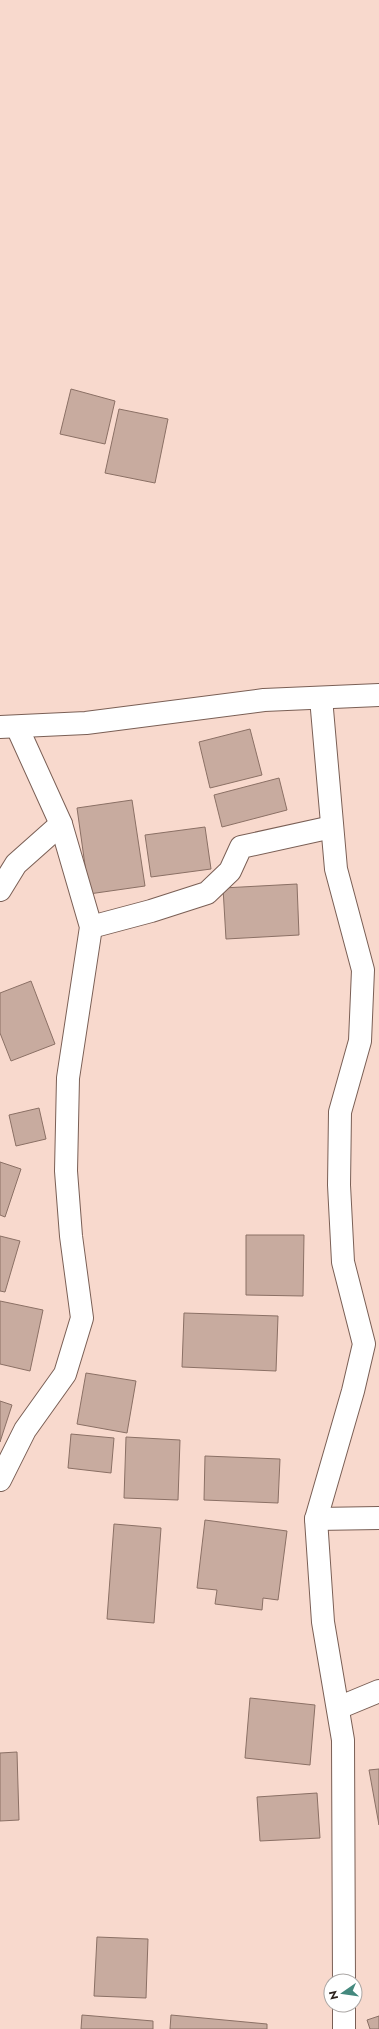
<svg xmlns="http://www.w3.org/2000/svg" width="379" height="2029" font-family="Jost,sans-serif">
	<rect width="100%" height="100%" fill="#f8d9cd"/>
	<g fill="#c8ab9f" stroke="#8b7065">
		<path d="M 71,389 L 115,401 L 105,444 L 60,434 Z"/>
		<path d="M 119,409 L 168,419 L 155,483 L 105,473 Z"/>
		<path d="M 250,729 L 262,775 L 210,788 L 199,742 Z"/>
		<path d="M 279,778 L 287,810 L 222,827 L 214,795 Z"/>
		<path d="M 132,800 L 145,886 L 89,894 L 77,808 Z"/>
		<path d="M 205,827 L 211,869 L 151,877 L 145,835 Z"/>
		<path d="M 297,884 L 299,935 L 226,939 L 223,888 Z"/>
		<path d="M 31,981 L 55,1044 L 11,1061 L 0,1033 L 0,993 Z"/>
		<path d="M 39,1108 L 46,1139 L 16,1146 L 9,1115 Z"/>
		<path d="M 0,1162 L 21,1169 L 5,1217 L 0,1215 Z"/>
		<path d="M 246,1235 L 304,1235 L 303,1296 L 246,1295 Z"/>
		<path d="M 0,1236 L 20,1241 L 5,1292 L 0,1291 Z"/>
		<path d="M 0,1301 L 43,1310 L 30,1371 L 0,1364 Z"/>
		<path d="M 184,1313 L 278,1316 L 276,1371 L 182,1367 Z"/>
		<path d="M 86,1373 L 136,1381 L 127,1433 L 77,1424 Z"/>
		<path d="M 0,1401 L 12,1405 L 0,1442 Z"/>
		<path d="M 71,1434 L 114,1438 L 111,1473 L 68,1468 Z"/>
		<path d="M 126,1437 L 180,1440 L 178,1500 L 124,1498 Z"/>
		<path d="M 205,1456 L 280,1459 L 278,1503 L 204,1500 Z"/>
		<path d="M 205,1520 L 287,1531 L 278,1600 L 263,1598 L 262,1610 L 215,1604 L 217,1590 L 197,1588 Z"/>
		<path d="M 114,1524 L 161,1528 L 154,1623 L 107,1619 Z"/>
		<path d="M 250,1698 L 315,1705 L 310,1765 L 245,1758 Z"/>
		<path d="M 17,1752 L 19,1820 L 0,1821 L 0,1753 Z"/>
		<path d="M 379,1769 L 379,1825 L 369,1770 Z"/>
		<path d="M 317,1793 L 320,1838 L 260,1841 L 257,1797 Z"/>
		<path d="M 97,1937 L 148,1939 L 146,1998 L 94,1996 Z"/>
		<path d="M 82,2015 L 153,2021 L 153,2029 L 81,2029 Z"/>
		<path d="M 171,2015 L 267,2024 L 267,2029 L 170,2029 Z"/>
		<path d="M 379,2016 L 379,2029 L 370,2029 L 367,2020 Z"/>
	</g>
	<g fill="none" stroke-linecap="round" stroke-linejoin="round">
		<defs>
			<g id="minor">
				<path d="M 321,698 L 336,869 L 363,970 L 360,1041 L 340,1112 L 339,1185 L 343,1262 L 364,1344 L 353,1391 L 316,1519 L 323,1622 L 343,1740 L 344,1981"/>
				<path d="M 0,727 L 86,723 L 264,700 L 379,695"/>
				<path d="M 0,890 L 16,864 L 61,824"/>
				<path d="M 91,927 L 151,911 L 207,893 L 230,871 L 241,847 L 332,827"/>
				<path d="M 0,1480 L 25,1430 L 65,1374 L 82,1318 L 71,1236 L 66,1171 L 68,1078 L 91,927 L 61,824 L 17,727"/>
				<path d="M 316,1519 L 379,1518"/>
				<path d="M 338,1708 L 379,1691"/>
				<path d="M 344,2029 L 344,2005"/>
			</g>
		</defs>
		<use href="#minor" stroke="#7a5f55" stroke-width="24"/>
		<use href="#minor" stroke="#fff" stroke-width="22"/>
	</g>
	<g transform="translate(343 1993) rotate(257)"><circle r="19" fill="#ffffff" stroke="#aba7a5"/>
	<path d="M0-3L7 15L0 10L-7 15Z" fill="#44897e"/>
	<text y="-6" font-size="11" font-weight="bold" text-anchor="middle" fill="#2d221d">N</text>
	</g>
</svg>
